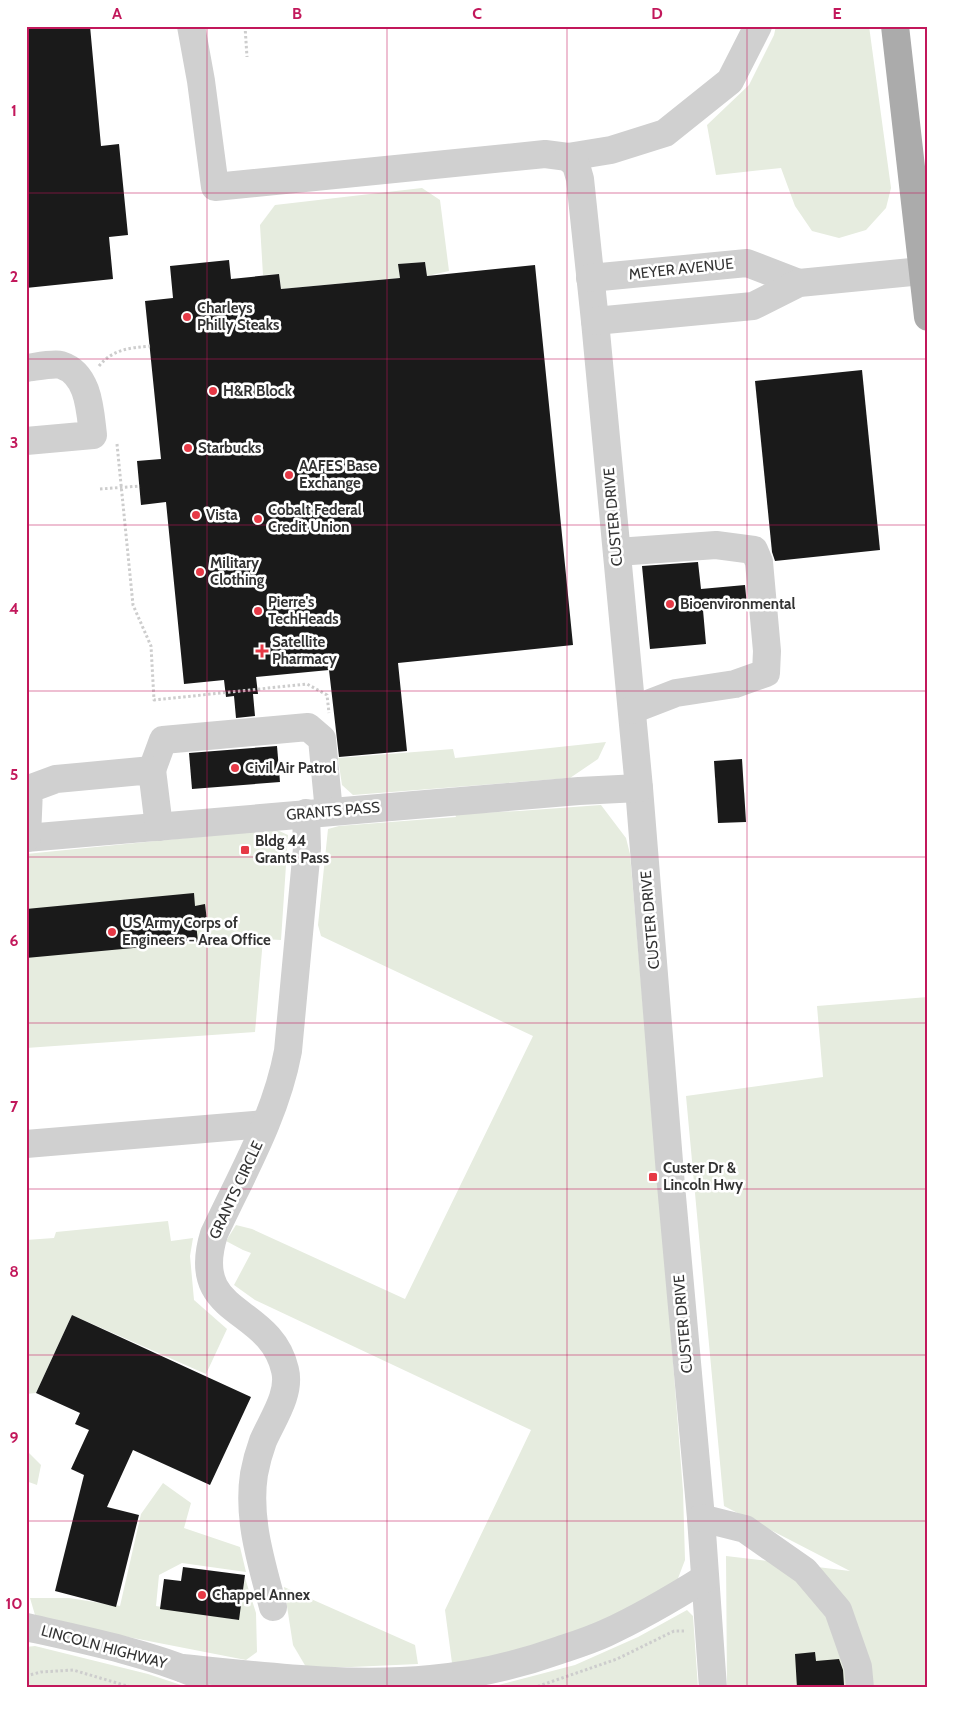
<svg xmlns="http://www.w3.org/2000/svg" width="954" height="1714" font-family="Cabin,sans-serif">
	<rect width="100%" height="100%" fill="#fff"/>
	<g fill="#e6ecdf">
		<path d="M 776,26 L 869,26 L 891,188 L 886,208 L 866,230 L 839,238 L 812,231 L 795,206 L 781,168 L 716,175 L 707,125 L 749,85 L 774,35 Z"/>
		<path d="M 422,188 L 440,200 L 449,271 L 427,276 L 425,262 L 399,264 L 400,278 L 281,289 L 279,274 L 263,275 L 260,225 L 275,205 Z"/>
		<path d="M 606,742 L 598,759 L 570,778 L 353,795 L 342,785 L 338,758 L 453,749 L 455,758 Z"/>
		<path d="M 601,805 L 626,838 L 630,854 L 668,1297 L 683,1491 L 685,1560 L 677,1581 L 638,1605 L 549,1644 L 481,1661 L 452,1663 L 445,1610 L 531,1430 L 255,1300 L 234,1285 L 251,1253 L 243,1250 L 226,1241 L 236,1225 L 252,1229 L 405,1299 L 533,1036 L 321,936 L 318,925 L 328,829 L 339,826 L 456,817 L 455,814 L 519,811 Z"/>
		<path d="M 275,829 L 288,835 L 281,940 L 263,939 L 255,1032 L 26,1048 L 26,854 Z"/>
		<path d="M 928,997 L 928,1688 L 727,1688 L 726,1556 L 850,1571 L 724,1506 L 686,1096 L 823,1077 L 817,1006 Z"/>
		<path d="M 168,1221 L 171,1241 L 193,1238 L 190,1256 L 194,1300 L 227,1329 L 206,1374 L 72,1315 L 36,1393 L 26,1394 L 26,1240 L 54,1238 L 56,1232 Z"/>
		<path d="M 26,1450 L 41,1465 L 37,1485 L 26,1481 Z"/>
		<path d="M 163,1483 L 191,1503 L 184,1528 L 240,1547 L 246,1572 L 182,1563 L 159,1575 L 156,1606 L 238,1620 L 245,1578 L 256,1613 L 257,1652 L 246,1660 L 87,1629 L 35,1615 L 30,1598 L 69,1598 L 120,1606 L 141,1514 Z"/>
		<path d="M 284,1587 L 415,1645 L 418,1664 L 351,1667 L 306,1667 L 293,1645 Z"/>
		<path d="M 687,1610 L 693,1616 L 698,1688 L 487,1688 L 575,1665 L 638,1637 Z"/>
		<path d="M 35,1646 L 148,1674 L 190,1688 L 26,1688 L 26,1647 Z"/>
	</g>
	<g fill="#1a1a1a">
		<path d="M 51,26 L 90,26 L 101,146 L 119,144 L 128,235 L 109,237 L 113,279 L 26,288 L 26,29 Z"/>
		<path d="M 229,260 L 231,279 L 279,274 L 281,289 L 400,278 L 398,264 L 425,262 L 427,276 L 535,265 L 573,645 L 398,663 L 407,751 L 339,757 L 329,670 L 256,677 L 258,694 L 253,694 L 255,716 L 236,718 L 234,696 L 226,697 L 224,680 L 184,684 L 166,502 L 141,505 L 137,461 L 161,459 L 145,301 L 173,298 L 170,266 Z"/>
		<path d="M 862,370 L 880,550 L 775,561 L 772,552 L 755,381 Z"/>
		<path d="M 698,562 L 701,589 L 745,585 L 747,606 L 703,610 L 706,644 L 650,649 L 642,566 Z"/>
		<path d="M 277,746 L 280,782 L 192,789 L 189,753 Z"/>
		<path d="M 742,759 L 746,822 L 718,823 L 714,761 Z"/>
		<path d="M 194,893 L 195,906 L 205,904 L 207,921 L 196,923 L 198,942 L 26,958 L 26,909 Z"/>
		<path d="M 72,1315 L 251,1397 L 210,1485 L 133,1450 L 107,1507 L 139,1515 L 116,1607 L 55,1591 L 84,1475 L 71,1469 L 89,1430 L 75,1424 L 80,1413 L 36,1393 Z"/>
		<path d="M 183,1567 L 245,1575 L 239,1620 L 160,1609 L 164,1579 L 181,1581 Z"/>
		<path d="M 815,1652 L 816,1661 L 839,1659 L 843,1670 L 844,1685 L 834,1686 L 835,1688 L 797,1688 L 795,1654 Z"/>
	</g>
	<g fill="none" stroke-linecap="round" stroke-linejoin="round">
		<g stroke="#cdcdcd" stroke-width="3" stroke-dasharray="2.5 2.5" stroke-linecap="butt">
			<path d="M 245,26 L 247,57"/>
			<path d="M 99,366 C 113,349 129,348 150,346"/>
			<path d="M 117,444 L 133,605 L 151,646 L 154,700 L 307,684 L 327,695 L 329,713"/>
			<path d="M 100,489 L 140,486"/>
			<path d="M 26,1676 L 41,1672 L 73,1670 L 134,1688"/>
			<path d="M 533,1688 L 617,1659 L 674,1631 L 684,1631"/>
		</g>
		<g stroke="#d0d0d0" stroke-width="28">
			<path d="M 191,26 L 201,81 L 215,187 L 545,154 L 568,157 L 611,150 L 665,133 L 730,81 L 758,26"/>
			<path d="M 568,157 L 576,165 L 580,179 L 595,321 L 639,788 L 670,1174 L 701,1518 L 713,1688"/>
			<path d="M 590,278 L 747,263 L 799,283"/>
			<path d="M 595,321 L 753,306 L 799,283 L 922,271"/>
			<path d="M 26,368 C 35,367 53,363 61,365 C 89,374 90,410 93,435 L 26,441"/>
			<path d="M 617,552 L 716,545 L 754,550 L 759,562 L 767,651 L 766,673 L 735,684 L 676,693 L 632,710"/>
			<path d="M 152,770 L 163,740 L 308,727 L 322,739 L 329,812"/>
			<path d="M 26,838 L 579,791 L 639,788"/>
			<path d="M 27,838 L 29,789 L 56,779 L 152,770 L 159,827"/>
			<path d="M 26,1144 L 265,1124"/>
			<path d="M 701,1518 L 745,1529 L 805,1571 L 838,1610 L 858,1667 L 860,1688"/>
			<path d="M 273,1607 C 262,1564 247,1520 254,1474 C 256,1463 259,1452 263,1441 C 272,1420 291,1394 285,1370 C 270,1304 188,1318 214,1234 C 242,1174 276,1116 288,1051 L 307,848 L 306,813"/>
			<path d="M 26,1627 C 84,1640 144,1652 199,1675"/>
			<path d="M 182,1668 C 264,1676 348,1687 431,1679 C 475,1675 518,1665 560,1650 C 575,1645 591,1640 606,1633 C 641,1617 673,1598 705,1578"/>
		</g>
		<path stroke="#ababab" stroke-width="28" d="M 895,26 L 928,317"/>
	</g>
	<path fill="none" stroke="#c2185b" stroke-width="1" stroke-opacity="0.55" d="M 207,26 L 207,1688M 387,26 L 387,1688M 567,26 L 567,1688M 747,26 L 747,1688M 26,193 L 928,193M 26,359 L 928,359M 26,525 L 928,525M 26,691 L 928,691M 26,857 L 928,857M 26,1023 L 928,1023M 26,1189 L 928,1189M 26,1355 L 928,1355M 26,1521 L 928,1521"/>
	<g fill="#e63946" stroke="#fff" stroke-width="2">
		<circle cx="187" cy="317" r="5"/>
		<circle cx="213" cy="391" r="5"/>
		<circle cx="188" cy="448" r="5"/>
		<circle cx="289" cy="475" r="5"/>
		<circle cx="196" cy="515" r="5"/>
		<circle cx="258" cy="519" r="5"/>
		<circle cx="200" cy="572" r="5"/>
		<circle cx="670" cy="604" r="5"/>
		<circle cx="258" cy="611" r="5"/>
		<path d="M259.5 643.5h5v5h5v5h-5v5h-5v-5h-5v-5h5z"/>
		<circle cx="235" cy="768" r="5"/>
		<rect x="240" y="845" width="10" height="10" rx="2.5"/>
		<circle cx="112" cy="932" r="5"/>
		<rect x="648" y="1172" width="10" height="10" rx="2.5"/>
		<circle cx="202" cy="1595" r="5"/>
	</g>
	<g text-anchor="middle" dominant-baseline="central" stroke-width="5" stroke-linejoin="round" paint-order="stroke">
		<g font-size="15" fill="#333" stroke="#fff">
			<text transform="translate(681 269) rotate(-6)">MEYER AVENUE</text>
			<text transform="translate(613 517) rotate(-95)">CUSTER DRIVE</text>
			<text transform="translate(333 811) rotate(-5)">GRANTS PASS</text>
			<text transform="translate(650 920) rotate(-95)">CUSTER DRIVE</text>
			<text transform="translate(236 1190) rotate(-65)">GRANTS CIRCLE</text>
			<text transform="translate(683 1324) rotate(-95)">CUSTER DRIVE</text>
			<text transform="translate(104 1647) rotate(15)">LINCOLN HIGHWAY</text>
		</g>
		<g font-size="15" font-weight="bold" fill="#333" stroke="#fff" text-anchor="start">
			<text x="197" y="308">Charleys<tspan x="197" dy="17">Philly Steaks</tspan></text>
			<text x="223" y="391">H&amp;R Block</text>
			<text x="198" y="448">Starbucks</text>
			<text x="299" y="466">AAFES Base<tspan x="299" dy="17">Exchange</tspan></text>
			<text x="268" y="510">Cobalt Federal<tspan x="268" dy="17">Credit Union</tspan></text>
			<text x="206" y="515">Vista</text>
			<text x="210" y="563">Military<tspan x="210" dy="17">Clothing</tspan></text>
			<text x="268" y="602">Pierre's<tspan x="268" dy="17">TechHeads</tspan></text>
			<text x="680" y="604">Bioenvironmental</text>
			<text x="272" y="642">Satellite<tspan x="272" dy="17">Pharmacy</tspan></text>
			<text x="245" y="768">Civil Air Patrol</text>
			<text x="255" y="841">Bldg 44<tspan x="255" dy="17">Grants Pass</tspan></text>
			<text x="122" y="923">US Army Corps of<tspan x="122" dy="17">Engineers - Area Office</tspan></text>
			<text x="663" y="1168">Custer Dr &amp;<tspan x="663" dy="17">Lincoln Hwy</tspan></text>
			<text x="212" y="1595">Chappel Annex</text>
		</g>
	</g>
	<rect width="954" height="1714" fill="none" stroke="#ffffff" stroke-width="55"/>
	<rect x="28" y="28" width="898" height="1658" fill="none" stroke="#c2185b" stroke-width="2"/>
	<g font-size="16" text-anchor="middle" font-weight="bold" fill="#c2185b">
		<text x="117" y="19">A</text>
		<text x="297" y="19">B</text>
		<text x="477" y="19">C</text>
		<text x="657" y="19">D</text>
		<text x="837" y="19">E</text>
		<text x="14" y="116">1</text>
		<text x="14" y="282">2</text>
		<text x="14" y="448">3</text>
		<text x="14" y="614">4</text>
		<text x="14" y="780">5</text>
		<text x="14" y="946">6</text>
		<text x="14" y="1112">7</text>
		<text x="14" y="1277">8</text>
		<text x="14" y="1443">9</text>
		<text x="14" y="1609">10</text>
	</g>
</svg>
